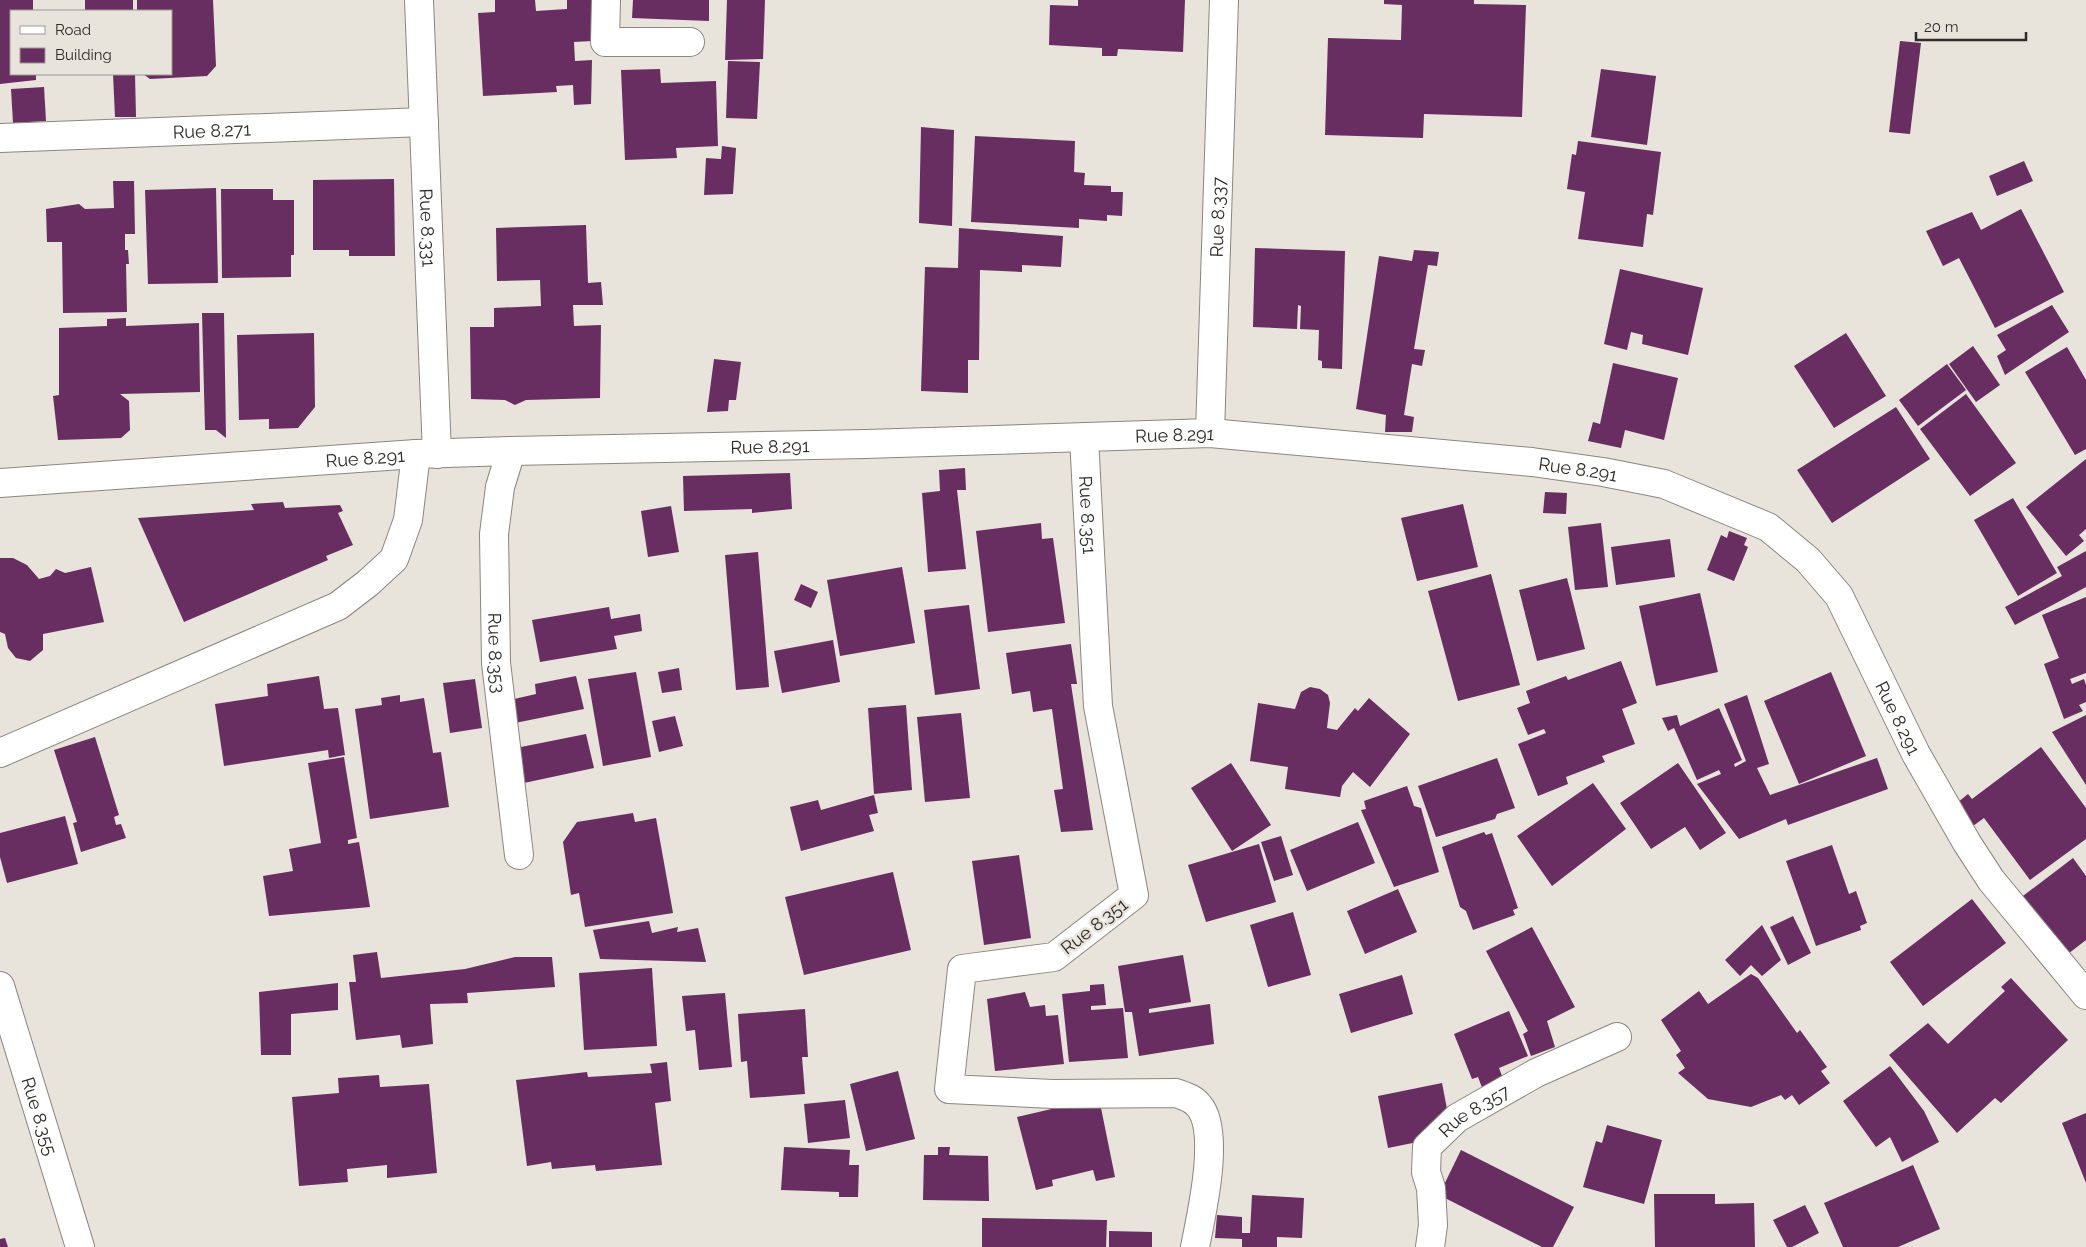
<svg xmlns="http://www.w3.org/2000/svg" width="2086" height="1247" font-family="Raleway,sans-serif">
	<rect width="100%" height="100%" fill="#e8e3db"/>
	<g fill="#682d61">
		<path d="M 0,0 L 33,0 L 33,11 L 11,11 L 11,74 L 36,74 L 36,80 L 0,84 Z"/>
		<rect x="85" y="0" width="48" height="11"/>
		<path d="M 137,0 L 213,0 L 216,66 L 207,76 L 150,79 L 143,74 L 171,74 L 171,11 L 137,11 Z"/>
		<path d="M 495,0 L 535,0 L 536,11 L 567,9 L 567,0 L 593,0 L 592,41 L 574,42 L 575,61 L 592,60 L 591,104 L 574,105 L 573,85 L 556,86 L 557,92 L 483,96 L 478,13 L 495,12 Z"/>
		<path d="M 633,0 L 709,0 L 709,21 L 632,18 Z"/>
		<path d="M 727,0 L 765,0 L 763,59 L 725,60 Z"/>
		<path d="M 1078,0 L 1185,0 L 1183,52 L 1118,49 L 1117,56 L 1102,56 L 1102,48 L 1049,45 L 1050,5 L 1078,6 Z"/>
		<path d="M 1384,0 L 1474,0 L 1474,4 L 1526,5 L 1522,117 L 1424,114 L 1423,138 L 1325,135 L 1328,38 L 1401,40 L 1402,5 L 1384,4 Z"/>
		<path d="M 1900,41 L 1921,43 L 1910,134 L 1889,132 Z"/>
		<path d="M 728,61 L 760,62 L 757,119 L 726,118 Z"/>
		<path d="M 660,69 L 661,83 L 716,81 L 718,146 L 676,148 L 677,158 L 625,160 L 621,70 Z"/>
		<path d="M 1601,69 L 1656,76 L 1647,145 L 1591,137 Z"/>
		<path d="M 113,74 L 135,74 L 136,117 L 115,117 Z"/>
		<path d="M 44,87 L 46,121 L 13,123 L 11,89 Z"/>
		<path d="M 921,127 L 954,130 L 952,226 L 919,223 Z"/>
		<path d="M 975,136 L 1075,141 L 1074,172 L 1085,173 L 1084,185 L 1111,186 L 1111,192 L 1123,192 L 1122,216 L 1107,215 L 1107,221 L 1079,219 L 1079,228 L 971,222 Z"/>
		<path d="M 1578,141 L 1661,152 L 1653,215 L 1647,214 L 1643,247 L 1578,239 L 1585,192 L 1567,189 L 1572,154 L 1576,155 Z"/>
		<path d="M 722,146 L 736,148 L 733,194 L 704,195 L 706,158 L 721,159 Z"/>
		<path d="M 2024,161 L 2033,181 L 1997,196 L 1989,176 Z"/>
		<path d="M 394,179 L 395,256 L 349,256 L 349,250 L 313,250 L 313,180 Z"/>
		<path d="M 113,181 L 134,181 L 135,234 L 125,234 L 125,250 L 128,250 L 129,264 L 126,264 L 127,312 L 63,313 L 62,242 L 47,242 L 46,209 L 79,204 L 85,209 L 114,208 Z"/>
		<path d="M 216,188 L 218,283 L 148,284 L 145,190 Z"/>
		<path d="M 221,189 L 273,189 L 273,200 L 294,200 L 294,255 L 291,255 L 291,277 L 222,278 Z"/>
		<path d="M 2021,209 L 2064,292 L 1995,328 L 1959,258 L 1943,266 L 1926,231 L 1972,212 L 1981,230 Z"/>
		<path d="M 586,225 L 588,283 L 601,282 L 603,305 L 573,305 L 574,326 L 601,325 L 600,398 L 526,400 L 515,405 L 505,400 L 471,399 L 470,327 L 494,327 L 494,308 L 541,306 L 540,280 L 497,281 L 496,228 Z"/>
		<path d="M 959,228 L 1063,236 L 1061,267 L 1022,265 L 1022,272 L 980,270 L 979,360 L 968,360 L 968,393 L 921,391 L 925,267 L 958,268 Z"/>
		<path d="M 1255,248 L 1345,251 L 1342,369 L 1322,368 L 1322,361 L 1318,360 L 1319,330 L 1300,329 L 1301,306 L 1298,305 L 1297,329 L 1253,327 Z"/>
		<path d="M 1414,250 L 1439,252 L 1437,266 L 1428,265 L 1414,349 L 1425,350 L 1422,366 L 1412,364 L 1404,415 L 1414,417 L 1412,432 L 1385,432 L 1386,415 L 1356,409 L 1379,256 L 1412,261 Z"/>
		<path d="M 1620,269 L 1703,288 L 1688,355 L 1642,344 L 1643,335 L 1631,332 L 1627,350 L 1604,344 Z"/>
		<path d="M 2052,305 L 2069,332 L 2005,375 L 1997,356 L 2006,350 L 1997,335 Z"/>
		<path d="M 202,313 L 224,313 L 226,438 L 216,430 L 205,430 Z"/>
		<path d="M 126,318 L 126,326 L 199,323 L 200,392 L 120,394 L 129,401 L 130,430 L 121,438 L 58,440 L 53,396 L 59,395 L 59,328 L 107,326 L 107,319 Z"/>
		<path d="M 314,333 L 315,407 L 298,428 L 269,429 L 269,419 L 239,420 L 237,335 Z"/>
		<path d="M 1846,333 L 1886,396 L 1834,428 L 1794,366 Z"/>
		<path d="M 1973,346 L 2000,385 L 1976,402 L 1949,364 Z"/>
		<path d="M 2067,347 L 2086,380 L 2086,449 L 2075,455 L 2025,372 Z"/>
		<path d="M 714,359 L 741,362 L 736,400 L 729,400 L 728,411 L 707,412 Z"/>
		<path d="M 1613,363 L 1678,378 L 1664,440 L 1625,430 L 1621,448 L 1588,441 L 1593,422 L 1600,424 Z"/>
		<path d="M 1947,364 L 1966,390 L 1918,426 L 1899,400 Z"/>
		<path d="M 1966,394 L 2016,463 L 1970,496 L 1920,429 Z"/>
		<path d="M 1896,407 L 1930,459 L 1832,523 L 1797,470 Z"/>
		<path d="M 2086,459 L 2086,529 L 2079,535 L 2084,541 L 2066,556 L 2026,507 Z"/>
		<path d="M 965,468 L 966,490 L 957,490 L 966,569 L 928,572 L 922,493 L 940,491 L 939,470 Z"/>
		<path d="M 790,473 L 792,509 L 752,513 L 752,509 L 684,511 L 683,476 Z"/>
		<path d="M 1545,492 L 1567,493 L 1566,514 L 1543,513 Z"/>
		<path d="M 2013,498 L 2057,573 L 2018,596 L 1974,520 Z"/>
		<path d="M 283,502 L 285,508 L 340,505 L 343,511 L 338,513 L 353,545 L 326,556 L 328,560 L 184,622 L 138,518 L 254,510 L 251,504 Z"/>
		<path d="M 1463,504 L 1478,567 L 1417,581 L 1401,518 Z"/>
		<path d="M 671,506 L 679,552 L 648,557 L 641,511 Z"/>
		<path d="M 1041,523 L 1042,539 L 1053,538 L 1065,623 L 988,632 L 976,531 Z"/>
		<path d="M 1601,523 L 1608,587 L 1575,590 L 1568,527 Z"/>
		<path d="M 1729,531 L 1747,538 L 1744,545 L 1748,547 L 1734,581 L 1707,570 L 1721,535 L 1727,538 Z"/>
		<path d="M 1670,539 L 1675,577 L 1616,585 L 1611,547 Z"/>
		<path d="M 2086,551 L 2086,587 L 2015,625 L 2005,607 L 2062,576 L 2057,567 Z"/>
		<path d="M 758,552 L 769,687 L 736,690 L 725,555 Z"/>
		<path d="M 0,558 L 13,558 L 27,565 L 39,579 L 50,576 L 56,569 L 65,573 L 91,567 L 104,622 L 43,634 L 43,650 L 30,661 L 16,658 L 8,648 L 5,634 L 0,632 Z"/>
		<path d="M 902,567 L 915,643 L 840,656 L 827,580 Z"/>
		<path d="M 1491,574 L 1520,685 L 1458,701 L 1428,591 Z"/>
		<path d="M 1567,578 L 1585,649 L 1537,661 L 1519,590 Z"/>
		<path d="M 801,584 L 818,592 L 811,608 L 794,600 Z"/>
		<path d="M 1700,593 L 1718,672 L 1656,686 L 1639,606 Z"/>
		<path d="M 2086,597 L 2086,673 L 2070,679 L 2072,684 L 2084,679 L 2086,685 L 2086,702 L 2079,705 L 2083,711 L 2064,719 L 2044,664 L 2059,658 L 2042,615 Z"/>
		<path d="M 969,605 L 980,689 L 935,695 L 924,610 Z"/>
		<path d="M 609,607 L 611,619 L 640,614 L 642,631 L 614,636 L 617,649 L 540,662 L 532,620 Z"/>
		<path d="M 833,640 L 840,682 L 782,693 L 774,651 Z"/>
		<path d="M 1071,644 L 1077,684 L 1071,684 L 1093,830 L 1061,832 L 1054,790 L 1063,789 L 1052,709 L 1033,712 L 1030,691 L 1012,694 L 1006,653 Z"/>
		<path d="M 1621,661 L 1637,703 L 1622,709 L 1635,744 L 1602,756 L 1605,762 L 1566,777 L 1568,784 L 1538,796 L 1518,744 L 1546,733 L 1544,729 L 1528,735 L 1517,708 L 1530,703 L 1526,691 L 1566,676 L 1568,680 Z"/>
		<path d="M 679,668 L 682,690 L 662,693 L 658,672 Z"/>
		<path d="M 636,672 L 651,757 L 603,766 L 588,679 Z"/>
		<path d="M 1831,672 L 1866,756 L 1799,784 L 1764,701 Z"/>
		<path d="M 319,676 L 324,709 L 338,708 L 345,755 L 329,758 L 328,750 L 224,766 L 215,704 L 268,696 L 267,684 Z"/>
		<path d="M 576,676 L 584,709 L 515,723 L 510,700 L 536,694 L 535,684 Z"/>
		<path d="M 475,679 L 482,728 L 450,733 L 443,683 Z"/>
		<path d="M 1310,687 L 1320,689 L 1328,695 L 1330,703 L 1327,728 L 1337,730 L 1355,708 L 1358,711 L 1369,698 L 1410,734 L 1370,787 L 1353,772 L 1342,786 L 1340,797 L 1285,789 L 1288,767 L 1250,761 L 1258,703 L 1295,709 L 1301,692 Z"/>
		<path d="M 400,695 L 400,702 L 424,698 L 433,753 L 441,752 L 449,807 L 370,819 L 355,709 L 382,705 L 381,698 Z"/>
		<path d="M 1747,695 L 1769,764 L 1757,768 L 1770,795 L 1877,758 L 1888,789 L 1788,825 L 1786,819 L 1739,839 L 1697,784 L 1721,774 L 1719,770 L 1697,780 L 1674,728 L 1668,731 L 1662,718 L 1677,715 L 1680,726 L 1719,708 L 1742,760 L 1734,764 L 1735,767 L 1746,761 L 1724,704 Z"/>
		<path d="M 906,705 L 912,790 L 874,794 L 868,708 Z"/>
		<path d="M 961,713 L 970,798 L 925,802 L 917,717 Z"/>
		<path d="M 2086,715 L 2086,785 L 2052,732 Z"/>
		<path d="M 675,716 L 683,746 L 659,752 L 652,721 Z"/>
		<path d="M 586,734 L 594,768 L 524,783 L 516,748 Z"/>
		<path d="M 95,737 L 119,815 L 114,817 L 116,825 L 121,824 L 126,838 L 81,852 L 73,823 L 77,822 L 54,750 Z"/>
		<path d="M 2041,747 L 2086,808 L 2086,839 L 2030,880 L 1984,818 L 1973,826 L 1957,803 L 1968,794 L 1972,799 Z"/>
		<path d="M 344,757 L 357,838 L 348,840 L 348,844 L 359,842 L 370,907 L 269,916 L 263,876 L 293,871 L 289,849 L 321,843 L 308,763 Z"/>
		<path d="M 1497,758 L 1515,808 L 1497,814 L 1495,819 L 1436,837 L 1418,786 Z"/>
		<path d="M 1231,763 L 1271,825 L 1232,851 L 1191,788 Z"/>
		<path d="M 1678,763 L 1726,833 L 1700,850 L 1685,827 L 1651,849 L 1620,803 Z"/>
		<path d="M 1593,783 L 1626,829 L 1552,886 L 1517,836 Z"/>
		<path d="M 1407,786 L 1414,806 L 1421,808 L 1439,872 L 1394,887 L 1361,810 L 1366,809 L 1364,801 Z"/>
		<path d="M 874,795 L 878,813 L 869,815 L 874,831 L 801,851 L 790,807 L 818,800 L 821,810 Z"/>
		<path d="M 633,813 L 635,822 L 656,818 L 673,913 L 585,927 L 579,893 L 571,895 L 563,842 L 577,822 Z"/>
		<path d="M 65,816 L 78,864 L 7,883 L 0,857 L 0,833 Z"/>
		<path d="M 1358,822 L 1375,863 L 1307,891 L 1290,850 Z"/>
		<path d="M 1484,832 L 1486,835 L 1492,833 L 1518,908 L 1513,910 L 1515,915 L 1473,930 L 1466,911 L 1460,907 L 1442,847 Z"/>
		<path d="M 1281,836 L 1293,875 L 1274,881 L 1261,842 Z"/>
		<path d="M 1259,844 L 1276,902 L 1206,922 L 1188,865 Z"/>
		<path d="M 1832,845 L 1849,894 L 1856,891 L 1867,923 L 1860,926 L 1861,930 L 1816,946 L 1786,861 Z"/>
		<path d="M 1019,855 L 1031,938 L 984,945 L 972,861 Z"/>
		<path d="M 2073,858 L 2086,876 L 2086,940 L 2064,957 L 2019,899 Z"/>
		<path d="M 893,872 L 911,950 L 804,975 L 785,897 Z"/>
		<path d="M 1398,889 L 1417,932 L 1365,954 L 1347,911 Z"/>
		<path d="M 1972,899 L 2006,943 L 1923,1006 L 1890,962 Z"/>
		<path d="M 1293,912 L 1311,975 L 1268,987 L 1250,925 Z"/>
		<path d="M 1793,916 L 1811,953 L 1788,965 L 1770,927 Z"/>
		<path d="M 649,921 L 652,933 L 678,927 L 677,932 L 698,928 L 706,962 L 600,959 L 593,930 Z"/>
		<path d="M 1762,925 L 1781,960 L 1762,976 L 1751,965 L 1740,976 L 1725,960 Z"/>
		<path d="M 1532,927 L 1575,1007 L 1547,1021 L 1555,1047 L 1531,1056 L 1523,1034 L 1528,1031 L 1486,951 Z"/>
		<path d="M 377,952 L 381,978 L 465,969 L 515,957 L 552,957 L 555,987 L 467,993 L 468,1003 L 430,1004 L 433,1044 L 402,1048 L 400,1035 L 356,1040 L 349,982 L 356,982 L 353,955 Z"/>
		<path d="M 1183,955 L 1191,1002 L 1149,1009 L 1149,1013 L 1210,1004 L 1214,1044 L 1139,1056 L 1132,1012 L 1125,1012 L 1118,966 Z"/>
		<path d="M 652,968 L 657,1046 L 584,1050 L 579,973 Z"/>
		<path d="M 1751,974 L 1758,978 L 1797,1033 L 1800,1030 L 1827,1067 L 1821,1071 L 1830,1083 L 1799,1105 L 1792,1095 L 1785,1100 L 1781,1095 L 1751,1107 L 1708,1099 L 1678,1073 L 1685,1068 L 1676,1055 L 1681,1051 L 1661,1020 L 1699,991 L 1708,1004 Z"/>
		<path d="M 1402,975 L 1413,1014 L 1351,1033 L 1339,994 Z"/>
		<path d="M 2011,978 L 2068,1040 L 2001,1103 L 1995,1098 L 1957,1133 L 1889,1055 L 1928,1023 L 1948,1044 L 2005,991 L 2001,987 Z"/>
		<path d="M 338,983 L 338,1010 L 291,1014 L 291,1055 L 261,1055 L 259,992 Z"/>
		<path d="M 1104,984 L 1106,1005 L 1091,1006 L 1091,1010 L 1123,1008 L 1128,1058 L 1069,1062 L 1062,994 L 1090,991 L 1090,985 Z"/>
		<path d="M 1025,992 L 1030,1007 L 1045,1005 L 1046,1016 L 1058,1015 L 1064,1064 L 995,1071 L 987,999 Z"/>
		<path d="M 725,993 L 732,1067 L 699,1070 L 695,1030 L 686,1031 L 682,996 Z"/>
		<path d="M 805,1009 L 808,1057 L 802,1057 L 805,1094 L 750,1098 L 747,1061 L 741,1062 L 738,1014 Z"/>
		<path d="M 1509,1011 L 1528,1056 L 1499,1068 L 1504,1081 L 1483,1090 L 1478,1077 L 1472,1079 L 1454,1034 Z"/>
		<path d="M 667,1062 L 671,1101 L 655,1103 L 662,1165 L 596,1171 L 595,1165 L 552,1169 L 551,1162 L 527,1166 L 516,1080 L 587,1072 L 588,1077 L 652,1073 L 650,1064 Z"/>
		<path d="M 1890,1066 L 1924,1111 L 1939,1142 L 1902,1162 L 1890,1137 L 1876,1147 L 1843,1101 Z"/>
		<path d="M 898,1071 L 915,1139 L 866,1151 L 850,1084 Z"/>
		<path d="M 379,1075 L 380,1087 L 429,1084 L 437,1173 L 387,1178 L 387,1165 L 347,1169 L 348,1182 L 299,1186 L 292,1097 L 339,1093 L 338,1078 Z"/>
		<path d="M 1442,1083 L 1452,1135 L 1388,1148 L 1378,1096 Z"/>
		<path d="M 1099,1098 L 1115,1177 L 1096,1181 L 1093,1170 L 1052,1180 L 1053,1186 L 1036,1190 L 1017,1117 Z"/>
		<path d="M 845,1100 L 850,1138 L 808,1143 L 804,1104 Z"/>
		<path d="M 2086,1113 L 2086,1183 L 2062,1123 Z"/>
		<path d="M 1607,1125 L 1662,1140 L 1644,1204 L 1583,1187 L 1596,1141 L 1602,1143 Z"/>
		<path d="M 784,1147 L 850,1150 L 849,1165 L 859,1165 L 858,1197 L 839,1197 L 839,1192 L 781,1190 Z"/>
		<path d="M 938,1147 L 950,1147 L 949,1155 L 988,1156 L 989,1201 L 923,1200 L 924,1155 L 938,1155 Z"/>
		<path d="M 1461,1150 L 1574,1207 L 1553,1247 L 1542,1247 L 1439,1195 Z"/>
		<path d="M 1913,1165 L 1940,1229 L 1898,1247 L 1843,1247 L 1824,1203 Z"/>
		<path d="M 1654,1194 L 1715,1194 L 1715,1204 L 1754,1203 L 1755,1247 L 1655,1247 Z"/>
		<path d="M 1252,1195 L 1304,1198 L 1302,1238 L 1277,1237 L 1277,1247 L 1242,1247 L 1242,1239 L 1215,1238 L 1217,1215 L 1242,1217 L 1242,1233 L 1250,1233 Z"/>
		<path d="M 1805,1205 L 1819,1233 L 1792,1247 L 1787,1247 L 1773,1220 Z"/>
		<path d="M 982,1218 L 1107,1220 L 1106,1247 L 982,1247 Z"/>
		<path d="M 1109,1231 L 1152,1232 L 1152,1247 L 1109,1247 Z"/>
		<path d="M 5,1238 L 8,1247 L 0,1247 L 0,1239 Z"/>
	</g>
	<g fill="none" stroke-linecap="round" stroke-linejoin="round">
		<defs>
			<g id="street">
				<path id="s1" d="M 419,0 L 437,454"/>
				<path d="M 606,0 L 605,42 L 690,42"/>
				<path id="s2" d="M 0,138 L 424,122"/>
				<path id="s3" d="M 1210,433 L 1224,0"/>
				<path id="s4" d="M 1084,437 L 1098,706 L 1134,895 L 1054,957 L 962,969 L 949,1089 L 1053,1094 L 1176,1093 C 1184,1096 1193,1098 1199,1106 C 1221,1132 1201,1216 1195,1247"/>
				<path id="s5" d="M 511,451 L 500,487 L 494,534 L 496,663 L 519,855"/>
				<path id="s6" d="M 0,483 L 416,454 L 511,451 L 866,444 L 1210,433 L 1532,462 L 1603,472 L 1664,484 L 1768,527 L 1808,560 L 1839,596 L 1916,754 L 1967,843 L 1991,880 L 2086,995"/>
				<path d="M 0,753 L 338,606 L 368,583 L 394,559 L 408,520 L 416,454"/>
				<path id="s7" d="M 0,986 L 80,1247"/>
				<path id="s8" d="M 1430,1247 L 1433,1225 L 1431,1188 L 1426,1172 L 1427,1147 L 1457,1118 L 1536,1073 L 1617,1037"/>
			</g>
		</defs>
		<use href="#street" stroke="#8b867f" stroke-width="30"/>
		<use href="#street" stroke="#fff" stroke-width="28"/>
	</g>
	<g text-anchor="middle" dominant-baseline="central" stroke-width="5" stroke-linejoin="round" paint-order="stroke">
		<g font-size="18" fill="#2d2b28" stroke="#e8e3db">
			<text stroke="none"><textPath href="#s2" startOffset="212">Rue 8.271</textPath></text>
			<text stroke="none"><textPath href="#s3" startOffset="216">Rue 8.337</textPath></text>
			<text stroke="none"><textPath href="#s1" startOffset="228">Rue 8.331</textPath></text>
			<text stroke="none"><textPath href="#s6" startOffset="1176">Rue 8.291</textPath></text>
			<text stroke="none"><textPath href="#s6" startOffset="771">Rue 8.291</textPath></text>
			<text stroke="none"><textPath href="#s6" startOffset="366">Rue 8.291</textPath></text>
			<text stroke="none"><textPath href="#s6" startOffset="1581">Rue 8.291</textPath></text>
			<text stroke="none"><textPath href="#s4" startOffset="78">Rue 8.351</textPath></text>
			<text stroke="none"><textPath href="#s5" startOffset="204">Rue 8.353</textPath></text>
			<text stroke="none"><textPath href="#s6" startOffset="2016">Rue 8.291</textPath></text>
			<text transform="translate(1094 926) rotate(-38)">Rue 8.351</text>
			<text stroke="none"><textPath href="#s8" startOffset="161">Rue 8.357</textPath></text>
			<text stroke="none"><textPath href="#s7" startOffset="136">Rue 8.355</textPath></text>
		</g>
	</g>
	<rect x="10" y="10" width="162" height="65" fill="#e8e3db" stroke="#9d9993"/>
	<rect x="20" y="26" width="25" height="8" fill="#ffffff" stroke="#9d9993"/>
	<text x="55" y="35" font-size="15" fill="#2d2b28">Road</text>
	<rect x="20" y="48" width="25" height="15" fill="#682d61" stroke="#9d9993"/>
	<text x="55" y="60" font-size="15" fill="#2d2b28">Building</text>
	<path d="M1916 32v8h110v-8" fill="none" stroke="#2d2b28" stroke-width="2.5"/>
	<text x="1924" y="32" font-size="15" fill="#2d2b28" stroke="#e8e3db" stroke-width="4" paint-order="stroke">20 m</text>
</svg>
